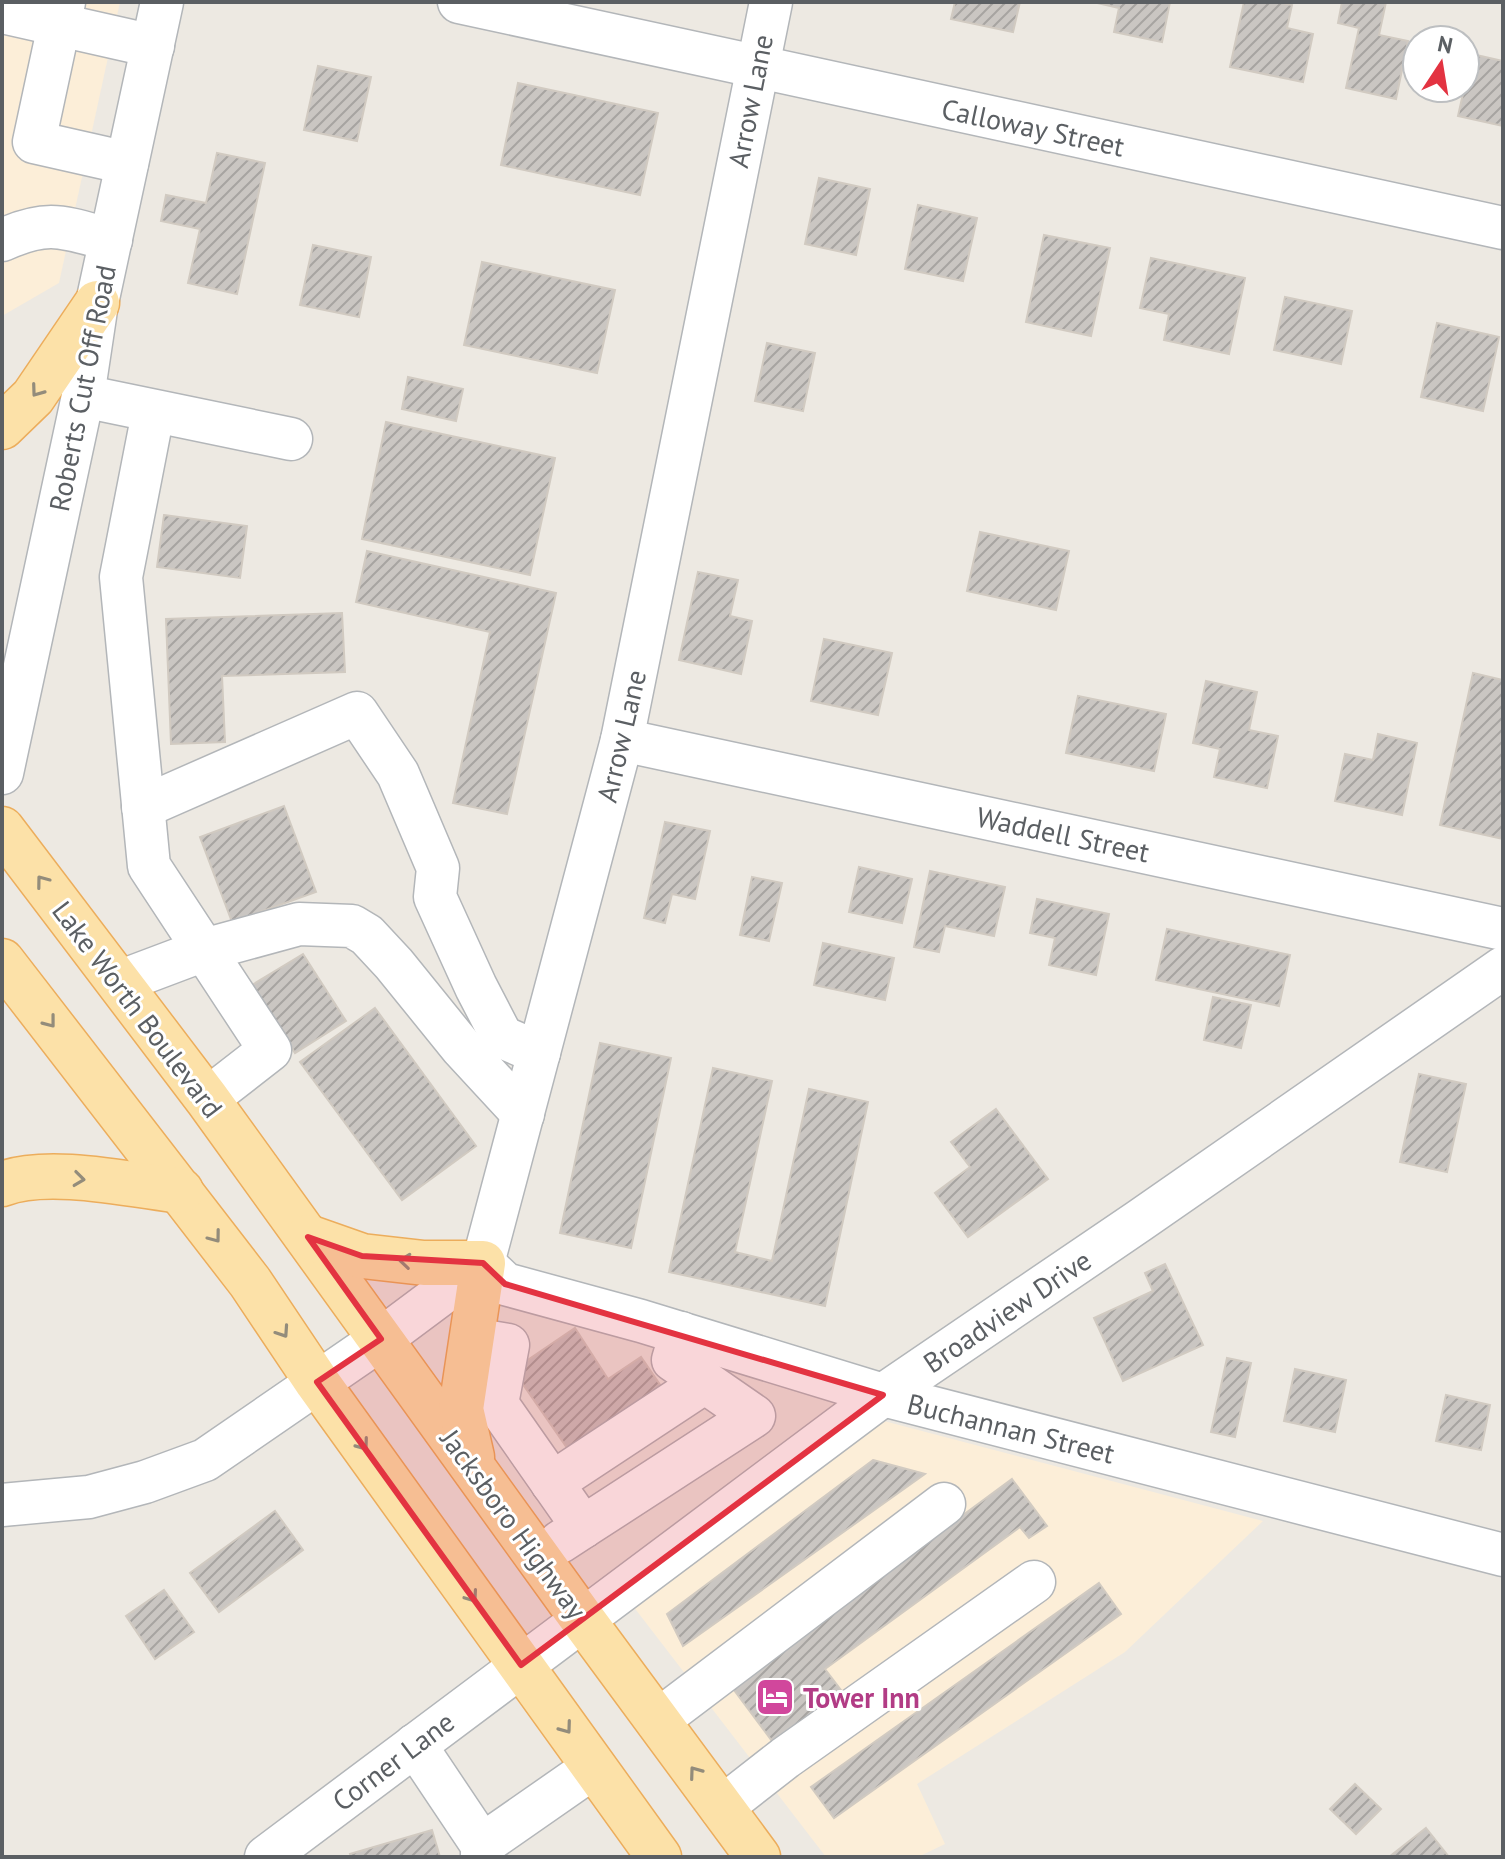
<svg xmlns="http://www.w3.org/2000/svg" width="1505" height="1859" font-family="'PT Sans',sans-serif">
	<defs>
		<pattern id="building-hatch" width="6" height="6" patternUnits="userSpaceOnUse" patternTransform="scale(2)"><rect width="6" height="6" fill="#cac6c2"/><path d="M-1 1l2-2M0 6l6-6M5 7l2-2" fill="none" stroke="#a7a4a1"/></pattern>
	</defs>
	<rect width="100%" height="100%" fill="#ede9e2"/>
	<g fill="#fceed8">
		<path d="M 2,2 L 120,2 L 59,283 L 2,316 Z"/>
		<path d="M 884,1421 L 1263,1521 L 1125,1652 L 917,1784 L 945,1844 L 918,1857 L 826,1857 L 633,1606 Z"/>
	</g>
	<g fill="url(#building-hatch)" stroke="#d1cac1" stroke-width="2">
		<path d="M 955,2 L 1020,2 L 1013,32 L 951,19 Z"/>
		<path d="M 1093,2 L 1170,2 L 1162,42 L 1114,32 L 1119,8 Z"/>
		<path d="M 1244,2 L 1278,2 L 1292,5 L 1287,28 L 1313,34 L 1303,82 L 1230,67 Z"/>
		<path d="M 1342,2 L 1386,2 L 1379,35 L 1408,41 L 1396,99 L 1346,88 L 1359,28 L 1338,23 Z"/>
		<path d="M 1472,54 L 1503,61 L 1503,126 L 1458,116 Z"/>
		<path d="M 318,66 L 371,77 L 357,141 L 304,130 Z"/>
		<path d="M 518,83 L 658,113 L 640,195 L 501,165 Z"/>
		<path d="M 217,153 L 265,163 L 237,294 L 188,283 L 200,229 L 161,221 L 166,195 L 206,203 Z"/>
		<path d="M 819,178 L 870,189 L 856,255 L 805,244 Z"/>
		<path d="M 918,205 L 977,218 L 963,281 L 905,269 Z"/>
		<path d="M 1044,235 L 1110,248 L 1091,336 L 1026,322 Z"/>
		<path d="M 313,245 L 371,257 L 359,317 L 300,305 Z"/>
		<path d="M 1151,258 L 1245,278 L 1229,354 L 1164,340 L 1169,314 L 1140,308 Z"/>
		<path d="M 482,262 L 615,290 L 597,373 L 464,345 Z"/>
		<path d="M 1285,297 L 1352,311 L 1341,364 L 1274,350 Z"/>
		<path d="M 1437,323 L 1499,337 L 1483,411 L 1421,397 Z"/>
		<path d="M 767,343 L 815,353 L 803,411 L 755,401 Z"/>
		<path d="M 408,377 L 463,389 L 456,421 L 402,409 Z"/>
		<path d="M 386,422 L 555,458 L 530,575 L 362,539 Z"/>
		<path d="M 164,515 L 247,526 L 240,578 L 157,567 Z"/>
		<path d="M 980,532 L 1069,551 L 1056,610 L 967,591 Z"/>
		<path d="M 367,551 L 556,593 L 507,814 L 453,803 L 490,632 L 356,602 Z"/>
		<path d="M 698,572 L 738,580 L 730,616 L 752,621 L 741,674 L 679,660 Z"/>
		<path d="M 342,613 L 345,672 L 222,676 L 225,742 L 171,744 L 166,619 Z"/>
		<path d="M 824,639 L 892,653 L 878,715 L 811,701 Z"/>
		<path d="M 1473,673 L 1503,680 L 1503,839 L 1440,825 Z"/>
		<path d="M 1206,681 L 1257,692 L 1249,730 L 1278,736 L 1267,788 L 1214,777 L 1220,749 L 1193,743 Z"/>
		<path d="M 1078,696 L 1166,714 L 1154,771 L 1066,753 Z"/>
		<path d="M 1378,734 L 1417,743 L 1402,815 L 1335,801 L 1345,754 L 1373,760 Z"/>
		<path d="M 284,806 L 316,892 L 232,922 L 200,837 Z"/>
		<path d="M 665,822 L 710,831 L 695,899 L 672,894 L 665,923 L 644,918 Z"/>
		<path d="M 859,867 L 912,879 L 902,923 L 849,912 Z"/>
		<path d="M 930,871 L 1005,887 L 994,936 L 945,926 L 939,952 L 914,947 Z"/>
		<path d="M 752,877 L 782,883 L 769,941 L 740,935 Z"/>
		<path d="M 1037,899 L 1109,914 L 1096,975 L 1049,965 L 1055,938 L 1030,933 Z"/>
		<path d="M 1167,929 L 1290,955 L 1279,1006 L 1156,980 Z"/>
		<path d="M 823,943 L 894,958 L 885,1000 L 814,985 Z"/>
		<path d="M 303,954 L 346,1021 L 295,1053 L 252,985 Z"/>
		<path d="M 1213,997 L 1251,1005 L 1241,1048 L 1204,1040 Z"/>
		<path d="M 375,1008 L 476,1146 L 402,1200 L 300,1062 Z"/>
		<path d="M 600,1043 L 671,1058 L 631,1248 L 560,1233 Z"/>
		<path d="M 713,1068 L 772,1081 L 735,1252 L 772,1261 L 809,1089 L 868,1102 L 825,1306 L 669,1272 Z"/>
		<path d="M 1419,1074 L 1466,1084 L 1447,1172 L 1400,1162 Z"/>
		<path d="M 996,1109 L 1048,1179 L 968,1237 L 935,1193 L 970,1167 L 951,1142 Z"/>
		<path d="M 1165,1264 L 1203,1345 L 1123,1381 L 1094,1318 L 1153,1291 L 1145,1273 Z"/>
		<path d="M 575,1328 L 608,1379 L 641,1357 L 665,1392 L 572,1455 L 513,1370 Z"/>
		<path d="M 1227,1358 L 1251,1363 L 1235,1437 L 1211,1432 Z"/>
		<path d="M 1295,1369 L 1346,1380 L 1335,1432 L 1284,1421 Z"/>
		<path d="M 1446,1395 L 1490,1405 L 1481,1450 L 1436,1441 Z"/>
		<path d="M 873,1460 L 925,1474 L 683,1646 L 667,1614 Z"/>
		<path d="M 1012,1479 L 1047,1526 L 1029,1538 L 1020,1527 L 825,1669 L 844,1694 L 775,1745 L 731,1686 Z"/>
		<path d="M 275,1511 L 303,1550 L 219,1612 L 190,1573 Z"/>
		<path d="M 1099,1583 L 1121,1614 L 834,1818 L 811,1787 Z"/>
		<path d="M 164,1590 L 194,1632 L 155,1659 L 126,1616 Z"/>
		<path d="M 1355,1784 L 1381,1809 L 1356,1834 L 1330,1809 Z"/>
		<path d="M 1426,1828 L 1449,1857 L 1389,1857 Z"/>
		<path d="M 432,1830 L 440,1857 L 351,1857 L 350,1854 Z"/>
	</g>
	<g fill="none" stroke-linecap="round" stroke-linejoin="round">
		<defs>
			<g id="minor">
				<path d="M 64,2 L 34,142 L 127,163"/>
				<path d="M 459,2 L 1503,228"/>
				<path d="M 2,12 L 153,46"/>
				<path d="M 2,240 C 49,219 63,227 111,240"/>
				<path d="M 83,396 L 291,439"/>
				<path d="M 153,413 L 121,577 L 149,866 L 270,1050 L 207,1099"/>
				<path d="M 622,740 L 1503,929"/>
				<path d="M 2,773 L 83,396 L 97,303 L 162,2"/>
				<path d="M 143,807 L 357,713 L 398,774 L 438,868 L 435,897 L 476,987 L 502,1037 L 539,1053"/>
				<path d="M 119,982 L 204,950 L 299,924 L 352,926 L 367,935 L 394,964 L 462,1048 L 523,1114"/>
				<path d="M 483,1263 L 505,1284 L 641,1321 L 883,1395 L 1503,1555"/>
				<path d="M 472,1339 L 508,1345 L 497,1404 L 583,1527 L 560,1542"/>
				<path d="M 552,1483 L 705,1382"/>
				<path d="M 2,1505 L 89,1497 L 145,1482 L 205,1460 L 381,1339 L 483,1263 L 622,740 L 771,2"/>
				<path d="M 583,1527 L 754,1416 L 673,1360 L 681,1333"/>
				<path d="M 657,1721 L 944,1504"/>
				<path d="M 415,1745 L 482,1845 L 482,1857"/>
				<path d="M 721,1808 L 785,1758 L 1034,1582"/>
				<path d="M 482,1845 L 594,1767"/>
				<path d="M 266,1857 L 883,1395 L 1139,1221 L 1503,968"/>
			</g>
			<g id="major">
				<path d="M 2,427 L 33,397 L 97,303"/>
				<path d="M 2,829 L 207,1099 L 583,1620 L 758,1857"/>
				<path d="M 2,961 L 250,1282 L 317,1382 L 659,1857"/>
				<path d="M 2,1184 C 48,1166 132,1185 181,1191"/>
				<path d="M 308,1237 L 362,1256 L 424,1263 L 483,1263 L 461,1409 L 472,1457"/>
			</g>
		</defs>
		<use href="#minor" stroke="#b3b6b9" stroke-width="45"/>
		<use href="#major" stroke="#ecad5c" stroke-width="47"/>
		<use href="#minor" stroke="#fff" stroke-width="42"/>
		<use href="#major" stroke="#fce1a8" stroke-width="44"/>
	</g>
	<defs><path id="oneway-chevron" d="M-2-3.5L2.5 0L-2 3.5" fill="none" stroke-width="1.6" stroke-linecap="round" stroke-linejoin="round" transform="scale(2)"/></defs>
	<g stroke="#938c7b">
		<use href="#oneway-chevron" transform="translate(37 391) rotate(126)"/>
		<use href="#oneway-chevron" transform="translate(42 881) rotate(-127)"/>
		<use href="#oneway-chevron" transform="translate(50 1022) rotate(52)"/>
		<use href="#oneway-chevron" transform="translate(79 1179) rotate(7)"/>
		<use href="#oneway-chevron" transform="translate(215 1237) rotate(53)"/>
		<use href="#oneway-chevron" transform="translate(405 1261) rotate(-174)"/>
		<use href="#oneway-chevron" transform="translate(283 1332) rotate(56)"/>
		<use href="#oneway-chevron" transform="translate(363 1445) rotate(54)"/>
		<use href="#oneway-chevron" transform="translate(472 1597) rotate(55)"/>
		<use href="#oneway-chevron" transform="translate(566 1728) rotate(54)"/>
		<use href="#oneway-chevron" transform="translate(695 1772) rotate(-126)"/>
	</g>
	<path fill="#e33341" fill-opacity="0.2" stroke="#e33341" stroke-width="6" stroke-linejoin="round" d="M 308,1237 L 362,1256 L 483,1263 L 505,1284 L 883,1395 L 521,1665 L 317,1382 L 381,1339 Z"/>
	<defs>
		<symbol id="hotel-square" viewBox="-11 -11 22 22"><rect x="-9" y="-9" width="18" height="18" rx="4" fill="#d1479c" stroke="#fff"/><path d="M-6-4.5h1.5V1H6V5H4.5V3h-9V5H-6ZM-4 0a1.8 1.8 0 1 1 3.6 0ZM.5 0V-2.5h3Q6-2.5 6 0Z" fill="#fff"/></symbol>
	</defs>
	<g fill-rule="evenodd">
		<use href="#hotel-square" x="753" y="1675" width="44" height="44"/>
	</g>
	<g text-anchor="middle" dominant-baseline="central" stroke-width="6" stroke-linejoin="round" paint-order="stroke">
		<g font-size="28" fill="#5b5f63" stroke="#fff">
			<text transform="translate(750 101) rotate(-79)">Arrow Lane</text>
			<text transform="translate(1033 127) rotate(12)">Calloway Street</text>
			<text transform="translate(82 388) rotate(-79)">Roberts Cut Off Road</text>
			<text transform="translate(621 736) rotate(-77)">Arrow Lane</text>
			<text transform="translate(1063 834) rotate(12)">Waddell Street</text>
			<text transform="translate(138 1009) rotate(53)">Lake Worth Boulevard</text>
			<text transform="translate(1007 1311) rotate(-34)">Broadview Drive</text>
			<text transform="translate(1011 1428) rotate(14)">Buchannan Street</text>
			<text transform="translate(514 1524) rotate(54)">Jacksboro Highway</text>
			<text transform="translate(393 1761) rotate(-37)">Corner Lane</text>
		</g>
		<g font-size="28" font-weight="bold" fill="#b23c85" stroke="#fff" text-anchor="start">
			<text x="803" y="1697">Tower Inn</text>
		</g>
	</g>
	<rect width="1505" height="1859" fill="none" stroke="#5b5f63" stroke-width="8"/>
	<g transform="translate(1441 64) rotate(12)"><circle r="38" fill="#ffffff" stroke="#bdbfc1" stroke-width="2"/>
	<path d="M0-6L14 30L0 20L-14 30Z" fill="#e33341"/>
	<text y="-12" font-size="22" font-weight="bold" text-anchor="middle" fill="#5b5f63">N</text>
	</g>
</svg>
